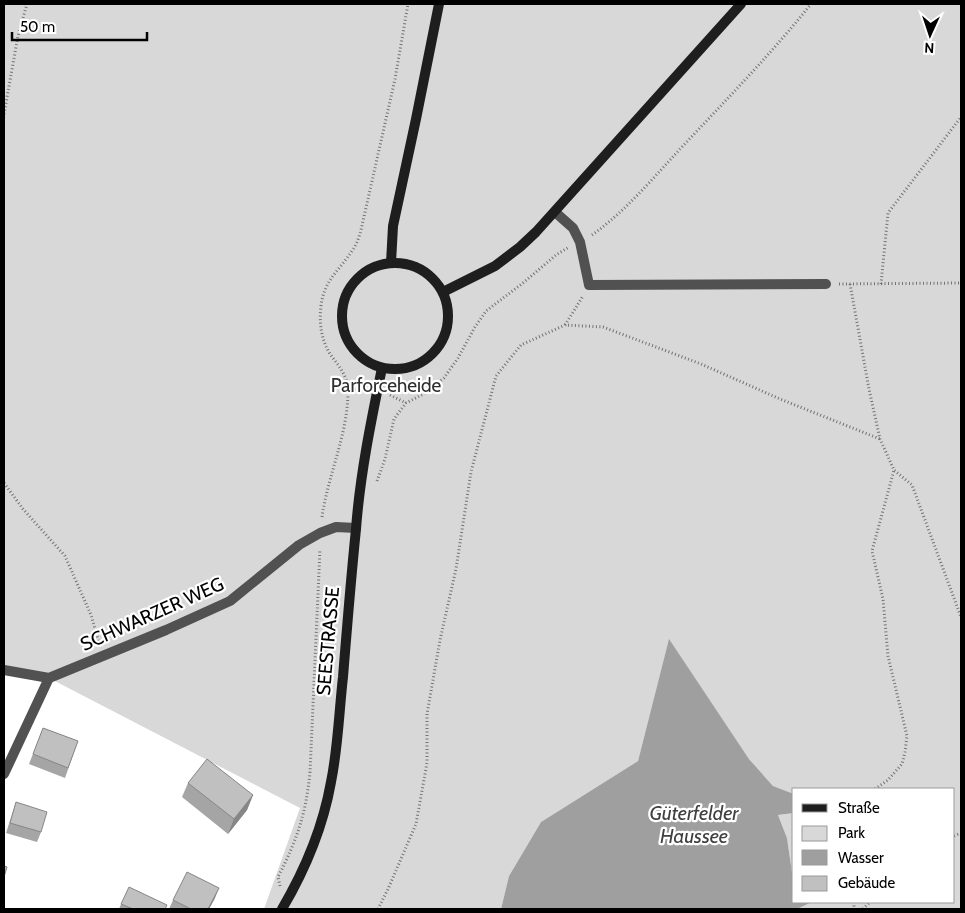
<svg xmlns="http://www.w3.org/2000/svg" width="965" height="913" font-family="Cabin,sans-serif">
	<rect width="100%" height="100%" fill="#fff"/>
	<g fill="#d8d8d8">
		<path d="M 4,4 L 961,4 L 961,909 L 797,909 L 812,902 L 954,902 L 954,789 L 794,789 L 794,794 L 773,786 L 749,759 L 669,640 L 638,761 L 541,822 L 509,876 L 501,909 L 264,909 L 300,808 L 49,678 L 4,670 Z"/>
		<path d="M 794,813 L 794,886 L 787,838 L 778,815 Z"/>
	</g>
	<path fill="#9f9f9f" d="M 669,639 L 749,759 L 773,786 L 794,794 L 794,813 L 778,815 L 787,838 L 794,886 L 794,902 L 812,902 L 797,909 L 501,909 L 509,876 L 541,822 L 638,761 Z"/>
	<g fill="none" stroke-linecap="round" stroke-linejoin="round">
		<g stroke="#737373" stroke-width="3" stroke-dasharray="1 2.5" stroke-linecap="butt">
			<path d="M 4,114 L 18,36 L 27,4"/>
			<path d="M 592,235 C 626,211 653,178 681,148 C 726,100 771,54 811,4"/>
			<path d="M 839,284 L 961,283"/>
			<path d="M 850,284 L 869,389 L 880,439 L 894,470 L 912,485 L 961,617"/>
			<path d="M 881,284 L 888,213 L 961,117"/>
			<path d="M 565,325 L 583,296"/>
			<path d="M 348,389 L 365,390"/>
			<path d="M 390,395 L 406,403"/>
			<path d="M 377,481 L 385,459 L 394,419 L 406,403 L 427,392 L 444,378 L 458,358 L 475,327 L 486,311 L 523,283 L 556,255 L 569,247"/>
			<path d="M 4,483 L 23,509 L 65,556 L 91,615 L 99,643"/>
			<path d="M 322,517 C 328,475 348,434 348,391 C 348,376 338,365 330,354 C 321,339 319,323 321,306 C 324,280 339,271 352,251 C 357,244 359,237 361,230 L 395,79 L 408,4"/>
			<path d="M 875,789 L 888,780 L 902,764 L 905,752 L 907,736 L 888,656 L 883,599 L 872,551 L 894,470"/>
			<path d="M 954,836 L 961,833"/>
			<path d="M 280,886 L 278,877 C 297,840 306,814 310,772 L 320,549"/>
			<path d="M 854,902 L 854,909"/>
			<path d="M 378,909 L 388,889 L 416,824 L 427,763 L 427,714 L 440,640 L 456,569 L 471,472 L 496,376 L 521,345 L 565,325 L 603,327 L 701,364 L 780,399 L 880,439"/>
			<path d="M 863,909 L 870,902"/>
		</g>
		<path stroke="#515151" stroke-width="10" d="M 555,212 L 573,228 L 580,242 L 589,285 L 826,284"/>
		<g stroke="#515151" stroke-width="10">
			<path d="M 4,670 L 49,678 L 166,630 L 230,601 L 299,545 L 320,533 L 336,527 L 356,528"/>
			<path d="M 4,774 L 49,678"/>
		</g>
		<g stroke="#1e1e1e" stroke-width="10">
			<circle cx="395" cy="316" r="53"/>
			<path d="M 391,263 L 393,226 L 416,119 L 439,4"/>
			<path d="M 443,292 L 495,266 L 520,247 L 536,232 L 741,4"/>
			<path d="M 282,909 C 305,870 323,827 331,782 C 338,748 339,712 343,677 C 347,627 351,578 356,529 C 360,475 371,421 382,368"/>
		</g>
	</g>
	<g fill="#a5a5a5">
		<path d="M 43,728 L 78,741 L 65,778 L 29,764 Z"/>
		<path d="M 188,783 L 253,795 L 247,810 L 228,834 L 182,797 Z"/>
		<path d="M 16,802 L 41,832 L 37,842 L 6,833 Z"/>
		<path d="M 215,898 L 209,909 L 169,909 L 173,900 Z"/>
		<path d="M 121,904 L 167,905 L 165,909 L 119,909 Z"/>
	</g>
	<g fill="#868686">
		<path d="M 253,795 L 247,810 L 228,834 L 234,819 Z"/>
		<path d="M 219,888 L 215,898 L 209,909 L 208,909 Z"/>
	</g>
	<g fill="#c0c0c0" stroke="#868686">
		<path d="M 43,728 L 78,741 L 68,768 L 33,754 Z"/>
		<path d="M 207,759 L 253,795 L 234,819 L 188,783 Z"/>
		<path d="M 16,802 L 47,812 L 41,832 L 10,823 Z"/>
		<path d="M 4,866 L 7,867 L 4,877 Z"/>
		<path d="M 187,872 L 219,888 L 208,909 L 191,909 L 173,900 Z"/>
		<path d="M 129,887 L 167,905 L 165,909 L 133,909 L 121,904 Z"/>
	</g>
	<g text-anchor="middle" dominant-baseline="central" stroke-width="4.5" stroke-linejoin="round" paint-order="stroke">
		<g font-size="19" fill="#2f2f2f" stroke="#fff">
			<text x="386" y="385">Parforceheide</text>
		</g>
		<g font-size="19" fill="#000" stroke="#fff">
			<text transform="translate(152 614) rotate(-24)">SCHWARZER WEG</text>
			<text transform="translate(328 641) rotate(-85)">SEESTRASSE</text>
		</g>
		<g font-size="20" font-style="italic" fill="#404040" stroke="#fff">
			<text x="694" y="813">Güterfelder<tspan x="694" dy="23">Haussee</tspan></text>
		</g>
	</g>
	<rect width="965" height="913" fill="none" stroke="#000000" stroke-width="10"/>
	<rect x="792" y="788" width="162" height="115" fill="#ffffff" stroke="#999999"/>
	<rect x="802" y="804" width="25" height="8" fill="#1e1e1e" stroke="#999999"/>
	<text x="838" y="813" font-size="15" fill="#000000">Straße</text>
	<rect x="802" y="826" width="25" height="15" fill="#d8d8d8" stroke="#999999"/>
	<text x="838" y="838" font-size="15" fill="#000000">Park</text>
	<rect x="802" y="850" width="25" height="15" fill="#9f9f9f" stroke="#999999"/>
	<text x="838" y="863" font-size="15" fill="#000000">Wasser</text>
	<rect x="802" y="876" width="25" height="15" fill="#c0c0c0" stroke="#999999"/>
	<text x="838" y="888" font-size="15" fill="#000000">Gebäude</text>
	<g transform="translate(930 35) rotate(183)" stroke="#ffffff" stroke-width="4" paint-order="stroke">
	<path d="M0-4L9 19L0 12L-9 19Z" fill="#000000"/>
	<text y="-8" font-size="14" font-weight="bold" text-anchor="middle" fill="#000000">N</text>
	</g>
	<path d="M12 32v8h135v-8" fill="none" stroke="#000000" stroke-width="2.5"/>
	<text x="20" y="32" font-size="15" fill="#000000" stroke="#ffffff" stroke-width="4" paint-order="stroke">50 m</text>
</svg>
